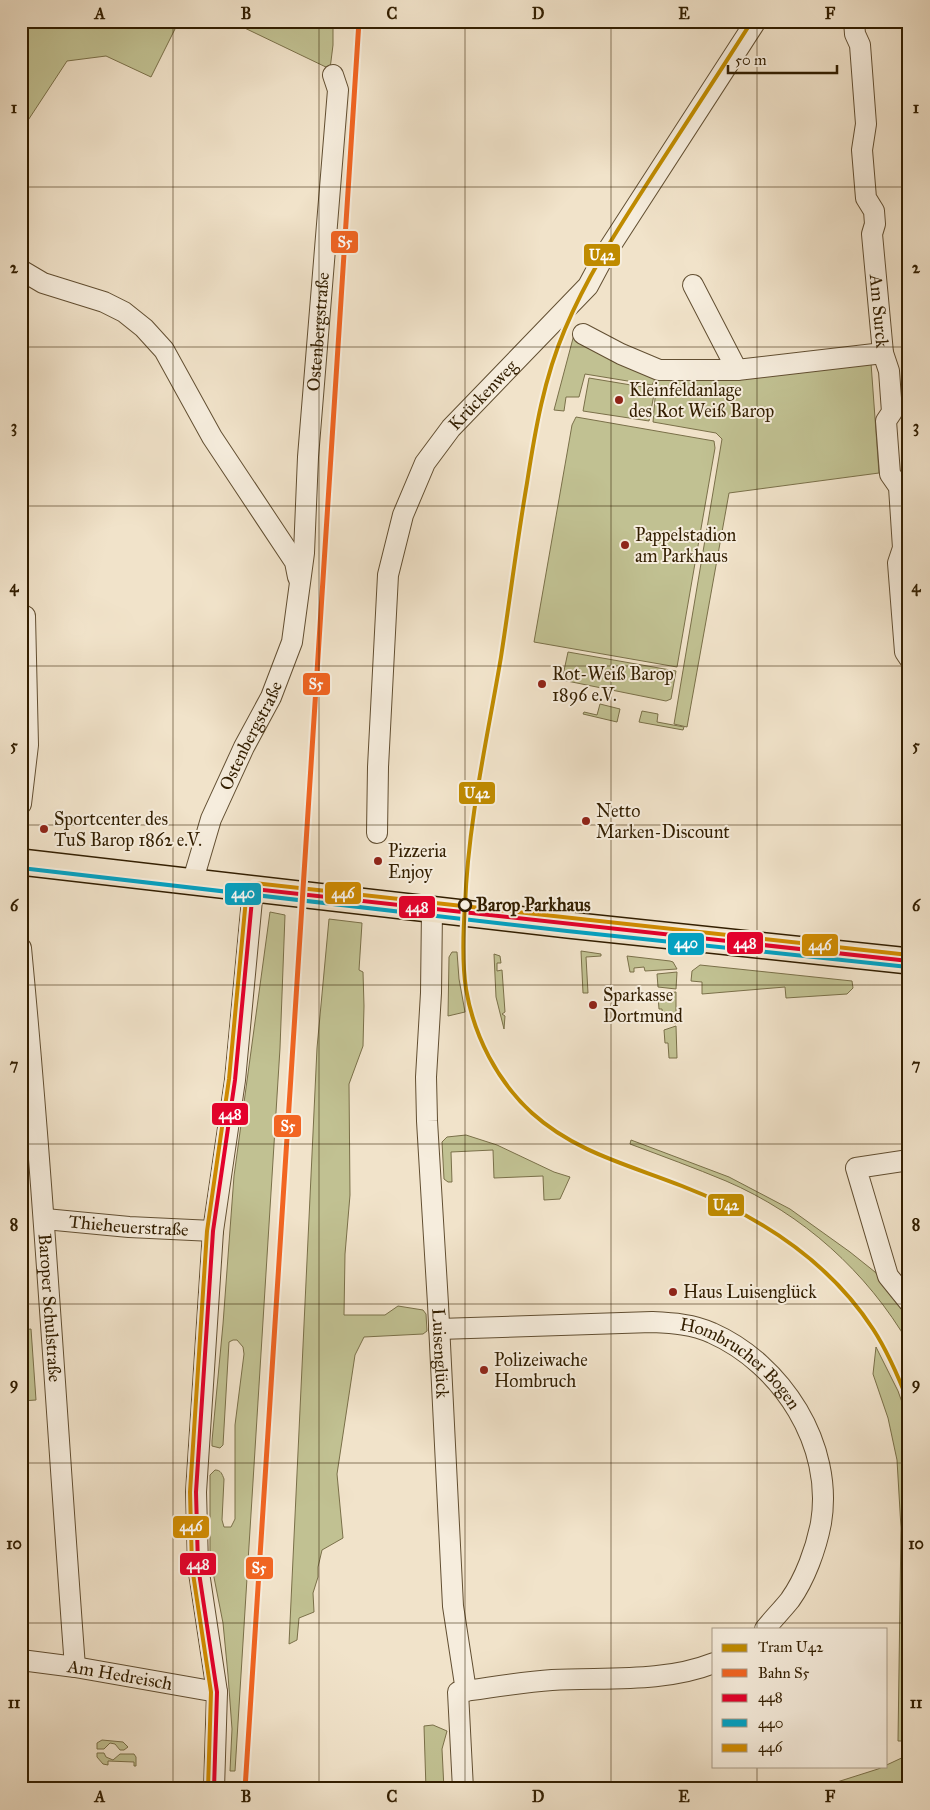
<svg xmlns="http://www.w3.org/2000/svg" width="930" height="1810" font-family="'IM FELL Great Primer',serif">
	<rect width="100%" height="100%" fill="#f1e3ca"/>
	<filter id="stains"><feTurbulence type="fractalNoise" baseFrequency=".004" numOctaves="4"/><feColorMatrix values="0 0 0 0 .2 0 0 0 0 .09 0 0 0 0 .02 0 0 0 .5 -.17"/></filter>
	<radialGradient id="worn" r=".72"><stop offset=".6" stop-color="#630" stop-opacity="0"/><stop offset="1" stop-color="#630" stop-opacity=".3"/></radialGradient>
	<g fill="#c1c192" stroke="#7a7049">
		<path d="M 21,21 L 179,21 L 151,77 L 106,56 L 67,61 L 21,131 Z"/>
		<path d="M 230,21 L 333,21 L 333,45 L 330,69 Z"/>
		<path d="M 576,327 L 597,341 L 659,370 L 871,363 L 879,473 L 729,493 L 687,727 L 674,724 L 722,439 L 716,433 L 653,422 L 657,375 L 652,385 L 585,374 L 579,397 L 566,397 L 564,411 L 554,410 Z"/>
		<path d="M 589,378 L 655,389 L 649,421 L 583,411 Z"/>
		<path d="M 576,417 L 714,441 L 715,448 L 677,667 L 534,642 L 572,425 Z"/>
		<path d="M 568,652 L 676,671 L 671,699 L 666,701 L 562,680 Z"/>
		<path d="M 600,704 L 620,709 L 617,722 L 583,714 L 584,712 L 597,715 Z"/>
		<path d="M 642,711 L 658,714 L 657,722 L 684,727 L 683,730 L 639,722 Z"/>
		<path d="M 270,912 L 285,915 L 280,1048 L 235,1771 L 230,1771 L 232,1729 L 228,1675 L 223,1623 L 210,1557 L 210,1475 L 215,1470 C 221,1470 222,1474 224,1479 L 222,1520 L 224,1527 L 231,1527 L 235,1519 L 235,1425 L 244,1354 L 243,1347 L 237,1340 L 233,1340 L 229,1342 L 223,1445 L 220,1448 L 212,1446 L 212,1441 L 223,1324 L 234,1176 Z"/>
		<path d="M 329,919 L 362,923 L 359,970 L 363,972 L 364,1006 L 363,1046 L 349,1084 L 350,1195 L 345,1254 L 344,1315 L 385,1315 L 398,1306 L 423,1310 L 426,1314 L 427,1331 L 423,1334 L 364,1337 L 355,1355 L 337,1474 L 343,1538 L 322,1550 L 318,1567 L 318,1577 L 313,1593 L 314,1612 L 299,1618 L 297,1640 L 289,1644 L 317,1048 Z"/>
		<path d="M 581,951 L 601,954 L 601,956 L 586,957 L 588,993 L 583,993 Z"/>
		<path d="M 452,952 L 457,952 L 459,979 L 465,1012 L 448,1016 L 449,957 Z"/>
		<path d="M 494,954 L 500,956 L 501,963 L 497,963 L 497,971 L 502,970 L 505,1012 L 502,1014 L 505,1016 L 504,1029 L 496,997 Z"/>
		<path d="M 627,956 L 670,961 L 673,962 L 677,969 L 645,971 L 644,967 L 634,968 L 634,972 L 630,972 Z"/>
		<path d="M 700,965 L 852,981 L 853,988 L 847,994 L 786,998 L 785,987 L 702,994 L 702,982 L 691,981 L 692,971 Z"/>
		<path d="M 677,972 L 676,989 L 658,987 L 657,974 Z"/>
		<path d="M 676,992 L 676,1023 L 663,1022 L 662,1009 L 659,1009 L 658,996 L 666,993 Z"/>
		<path d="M 676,1026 L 677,1058 L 669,1058 L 668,1043 L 665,1043 L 664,1030 Z"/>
		<path d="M 466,1135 L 497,1145 L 554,1172 L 570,1177 L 560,1199 L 544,1200 L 543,1176 L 494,1178 L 493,1150 L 451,1152 L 452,1182 L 448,1182 L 444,1179 L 442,1142 L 447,1137 Z"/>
		<path d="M 631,1140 L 729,1177 L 790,1209 L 850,1252 L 875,1272 L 909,1311 L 909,1344 C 867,1272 803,1214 726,1181 C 695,1168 662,1156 630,1144 Z"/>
		<path d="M 31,1329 L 36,1400 L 21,1401 L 21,1330 Z"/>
		<path d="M 876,1347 L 898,1391 L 908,1419 L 909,1428 L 909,1741 L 898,1741 L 901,1528 L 897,1460 L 888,1418 L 873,1374 Z"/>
		<path d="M 433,1725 L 447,1731 L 442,1749 L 444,1789 L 426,1789 L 424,1726 Z"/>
		<path d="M 102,1740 L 123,1742 L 128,1747 L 124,1750 L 120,1750 L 115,1744 L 110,1743 L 104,1749 L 97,1749 L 97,1743 Z"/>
		<path d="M 97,1753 L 104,1753 L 106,1757 L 113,1760 L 120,1754 L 134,1754 L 136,1757 L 136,1766 L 134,1766 L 134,1762 L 108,1761 L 108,1765 L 103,1764 L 97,1757 Z"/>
		<path d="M 908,1755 L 906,1789 L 815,1789 L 878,1769 Z"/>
	</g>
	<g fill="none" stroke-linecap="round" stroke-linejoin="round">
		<defs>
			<g id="minor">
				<path id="s1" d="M 854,21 L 855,34 L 860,45 L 866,124 L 862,150 L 866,198 L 874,211 L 875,224 L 872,234 L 883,353 L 889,371 L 892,412 L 886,421 L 890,474 L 899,487 L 903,548 L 898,563 L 905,652 L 909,658"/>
				<path d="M 21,270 L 43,283 L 104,302 L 124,312 L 144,328 L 164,350 L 212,437 L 295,562 L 298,577"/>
				<path d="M 693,285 L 737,370"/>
				<path d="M 583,334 L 621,354 L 659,370 L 737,370 L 883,353"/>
				<path d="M 21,804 L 28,745 L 25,616"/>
				<path id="s2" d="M 377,833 L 378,767 L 388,575 L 403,515 L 425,463 L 451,428 L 588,286 L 604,256 L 756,21"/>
				<path id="s3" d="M 193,880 L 211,819 L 244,747 L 271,697 L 292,642 L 304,553 L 308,457 L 338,90 L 333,75"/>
				<path id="s4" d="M 432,909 L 431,993 L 426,1077 L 427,1121 L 438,1304 L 453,1606 L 466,1691"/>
				<path id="s5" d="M 21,948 C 44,1188 57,1428 75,1667"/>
				<path d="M 909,1160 L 856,1168 L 888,1276 L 909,1302"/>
				<path id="s6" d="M 45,1219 L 129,1227 L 213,1231"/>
				<path id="s7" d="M 439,1329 L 652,1322 C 672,1323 693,1324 712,1333 C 782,1364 834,1445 821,1523 C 816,1549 805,1579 790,1600 C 782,1610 773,1619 765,1629"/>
				<path id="s8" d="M 21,1660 L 75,1667 L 217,1692"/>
				<path d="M 214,1789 L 217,1692 L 198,1566 L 196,1492 L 213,1231 L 235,1080 L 253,889"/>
				<path d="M 463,1789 L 458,1692 C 489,1688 521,1682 552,1680 C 606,1677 663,1683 714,1663"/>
			</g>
			<path id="major" d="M 21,862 L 568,925 L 909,961"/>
		</defs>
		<use href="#minor" stroke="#624f32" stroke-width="22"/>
		<use href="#major" stroke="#321e00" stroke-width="28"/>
		<use href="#minor" stroke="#f6eddd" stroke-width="20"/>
		<use href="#major" stroke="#f1e3ca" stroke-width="25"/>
		<defs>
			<g id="bus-1">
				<path d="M 253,889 L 909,961"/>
				<path d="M 214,1789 L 217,1692 L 198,1566 L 196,1492 L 213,1231 L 235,1080 L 253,889"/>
			</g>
			<path id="bus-2" d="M 21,868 L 567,931 L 908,967"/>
			<g id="bus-3">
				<path d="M 254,883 L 909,955"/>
				<path d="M 208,1789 L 211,1692 L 192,1567 L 190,1492 L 207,1231 L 229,1079 L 247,888"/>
			</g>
		</defs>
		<use href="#bus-1" stroke="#f6eddd" stroke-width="8"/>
		<use href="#bus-2" stroke="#f6eddd" stroke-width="8"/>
		<use href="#bus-3" stroke="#f6eddd" stroke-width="8"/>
		<use href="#bus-1" stroke="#e4002b" stroke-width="4"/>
		<use href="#bus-2" stroke="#02a2c4" stroke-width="4"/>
		<use href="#bus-3" stroke="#d08b00" stroke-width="4"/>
		<defs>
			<path id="rail-1" d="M 245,1789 L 359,21"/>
		</defs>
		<use href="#rail-1" stroke="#f6eddd" stroke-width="9"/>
		<use href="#rail-1" stroke="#f26522" stroke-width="5"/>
		<defs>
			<path id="tram-1" d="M 752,21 C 719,73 685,125 652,176 C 620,226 588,274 565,329 C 544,378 535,431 527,483 C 517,541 510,599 501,657 C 487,740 468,822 465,906 C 463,933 462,962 466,989 C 474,1036 497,1081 532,1113 C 575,1152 629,1165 682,1186 C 757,1215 828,1260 873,1329 C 888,1352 899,1378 909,1404"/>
		</defs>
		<use href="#tram-1" stroke="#f6eddd" stroke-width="8"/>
		<use href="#tram-1" stroke="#bf8b00" stroke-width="4"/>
	</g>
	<path fill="none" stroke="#321e00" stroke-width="1" stroke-opacity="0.55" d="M 173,21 L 173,1789M 319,21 L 319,1789M 465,21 L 465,1789M 611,21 L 611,1789M 757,21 L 757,1629M 21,187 L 909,187M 21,347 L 909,347M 21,506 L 909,506M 21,666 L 909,666M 21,825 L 909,825M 21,985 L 909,985M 21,1144 L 909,1144M 21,1304 L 909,1304M 21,1463 L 909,1463M 21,1623 L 909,1623M 757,1766 L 757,1789"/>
	<g fill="#8f2418" stroke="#f6eddd" stroke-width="2">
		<circle cx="619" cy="400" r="5"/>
		<circle cx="625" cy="545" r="5"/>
		<circle cx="542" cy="684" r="5"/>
		<circle cx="586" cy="821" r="5"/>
		<circle cx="44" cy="829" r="5"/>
		<circle cx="378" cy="861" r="5"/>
		<circle cx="593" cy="1005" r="5"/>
		<circle cx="673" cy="1292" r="5"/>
		<circle cx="484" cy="1370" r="5"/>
	</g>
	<circle fill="#f6eddd" stroke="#321e00" stroke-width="2.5" cx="465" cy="905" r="6"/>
	<g text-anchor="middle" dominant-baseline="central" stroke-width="4" stroke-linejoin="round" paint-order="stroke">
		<g font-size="18" fill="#321e00" stroke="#f6eddd">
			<text stroke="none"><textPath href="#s1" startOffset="295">Am Surck</textPath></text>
			<text stroke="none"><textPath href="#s3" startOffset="570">Ostenbergstraße</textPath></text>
			<text stroke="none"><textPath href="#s2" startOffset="466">Krückenweg</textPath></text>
			<text stroke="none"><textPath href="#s3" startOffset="156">Ostenbergstraße</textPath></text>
			<text stroke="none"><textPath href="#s6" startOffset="84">Thieheuerstraße</textPath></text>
			<text stroke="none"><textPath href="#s5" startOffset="361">Baroper Schulstraße</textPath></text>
			<text stroke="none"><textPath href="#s4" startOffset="445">Luisenglück</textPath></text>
			<text stroke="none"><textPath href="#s7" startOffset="315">Hombrucher Bogen</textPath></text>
			<text stroke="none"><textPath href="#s8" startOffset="100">Am Hedreisch</textPath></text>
		</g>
		<g font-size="18" fill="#321e00" stroke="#f6eddd" text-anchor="start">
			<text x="629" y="390">Kleinfeldanlage<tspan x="629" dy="21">des Rot Weiß Barop</tspan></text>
			<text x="635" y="535">Pappelstadion<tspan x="635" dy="21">am Parkhaus</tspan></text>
			<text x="552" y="674">Rot-Weiß Barop<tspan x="552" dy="21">1896 e.V.</tspan></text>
			<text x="596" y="811">Netto<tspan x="596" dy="21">Marken-Discount</tspan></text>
			<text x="54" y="819">Sportcenter des<tspan x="54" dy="21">TuS Barop 1862 e.V.</tspan></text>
			<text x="388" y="851">Pizzeria<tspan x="388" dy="21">Enjoy</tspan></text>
			<text x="603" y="995">Sparkasse<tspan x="603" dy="21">Dortmund</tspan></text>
			<text x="683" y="1292">Haus Luisenglück</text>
			<text x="494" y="1360">Polizeiwache<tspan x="494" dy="21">Hombruch</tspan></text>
		</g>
		<g font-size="18" font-weight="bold" fill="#321e00" stroke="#f6eddd" text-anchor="start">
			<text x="476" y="905">Barop Parkhaus</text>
		</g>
	</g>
	<g stroke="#f6eddd" stroke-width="2">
		<rect x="330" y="230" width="29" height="24" rx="5" fill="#f26522"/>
		<rect x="583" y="243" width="38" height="24" rx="5" fill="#bf8b00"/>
		<rect x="302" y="672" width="29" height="24" rx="5" fill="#f26522"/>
		<rect x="458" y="781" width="38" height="24" rx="5" fill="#bf8b00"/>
		<rect x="324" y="881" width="38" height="24" rx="5" fill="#d08b00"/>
		<rect x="224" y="882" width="38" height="24" rx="5" fill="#02a2c4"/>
		<rect x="398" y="895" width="38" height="24" rx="5" fill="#e4002b"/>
		<rect x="726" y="931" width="38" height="24" rx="5" fill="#e4002b"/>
		<rect x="667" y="932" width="38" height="24" rx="5" fill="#02a2c4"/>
		<rect x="801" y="933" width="38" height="24" rx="5" fill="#d08b00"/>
		<rect x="211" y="1102" width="38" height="24" rx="5" fill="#e4002b"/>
		<rect x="273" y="1114" width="29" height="24" rx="5" fill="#f26522"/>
		<rect x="707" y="1193" width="38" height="24" rx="5" fill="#bf8b00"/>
		<rect x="172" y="1515" width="38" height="24" rx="5" fill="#d08b00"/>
		<rect x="179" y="1552" width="38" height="24" rx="5" fill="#e4002b"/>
		<rect x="245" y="1556" width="29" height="24" rx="5" fill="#f26522"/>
	</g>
	<g font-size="14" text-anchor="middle" font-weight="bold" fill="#fff">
		<text x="345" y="247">S5</text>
		<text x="602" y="260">U42</text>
		<text x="316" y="689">S5</text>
		<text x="477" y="798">U42</text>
		<text x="343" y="898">446</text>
		<text x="243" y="898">440</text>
		<text x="417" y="912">448</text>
		<text x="745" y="948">448</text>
		<text x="686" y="948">440</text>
		<text x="820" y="950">446</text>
		<text x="230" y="1119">448</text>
		<text x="288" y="1131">S5</text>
		<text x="726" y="1210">U42</text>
		<text x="191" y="1531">446</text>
		<text x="198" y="1569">448</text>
		<text x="259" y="1573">S5</text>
	</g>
	<rect width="930" height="1810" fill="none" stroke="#f1e3ca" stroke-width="55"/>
	<rect x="712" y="1628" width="175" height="140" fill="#f6eddd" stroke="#a89a85"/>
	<rect x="722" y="1644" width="25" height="8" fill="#bf8b00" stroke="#a89a85"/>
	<text x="758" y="1652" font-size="15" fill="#321e00">Tram U42</text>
	<rect x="722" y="1669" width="25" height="8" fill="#f26522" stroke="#a89a85"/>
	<text x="758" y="1678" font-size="15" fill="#321e00">Bahn S5</text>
	<rect x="722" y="1694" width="25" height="8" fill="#e4002b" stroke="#a89a85"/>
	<text x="758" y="1702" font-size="15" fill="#321e00">448</text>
	<rect x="722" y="1719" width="25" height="8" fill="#02a2c4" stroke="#a89a85"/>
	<text x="758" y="1728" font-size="15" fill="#321e00">440</text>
	<rect x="722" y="1744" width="25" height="8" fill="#d08b00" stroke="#a89a85"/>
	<text x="758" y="1752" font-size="15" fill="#321e00">446</text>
	<path d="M728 65v8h109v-8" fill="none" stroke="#321e00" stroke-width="2.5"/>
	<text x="735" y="65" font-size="15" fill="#321e00" stroke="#f6eddd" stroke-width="4" paint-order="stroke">50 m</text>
	<rect x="28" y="28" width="874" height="1754" fill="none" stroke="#321e00" stroke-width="2"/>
	<g font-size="16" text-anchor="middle" font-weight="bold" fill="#321e00">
		<text x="100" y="19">A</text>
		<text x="246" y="19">B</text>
		<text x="392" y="19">C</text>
		<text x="538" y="19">D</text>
		<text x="684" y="19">E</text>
		<text x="830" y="19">F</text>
		<text x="14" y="113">1</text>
		<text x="916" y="113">1</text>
		<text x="14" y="273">2</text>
		<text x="916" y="273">2</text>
		<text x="14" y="432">3</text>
		<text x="916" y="432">3</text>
		<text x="14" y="592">4</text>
		<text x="916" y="592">4</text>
		<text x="14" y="751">5</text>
		<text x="916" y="751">5</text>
		<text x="14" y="911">6</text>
		<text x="916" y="911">6</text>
		<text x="14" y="1070">7</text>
		<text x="916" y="1070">7</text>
		<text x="14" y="1230">8</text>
		<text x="916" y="1230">8</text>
		<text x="14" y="1389">9</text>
		<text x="916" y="1389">9</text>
		<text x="14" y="1549">10</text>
		<text x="916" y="1549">10</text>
		<text x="14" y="1708">11</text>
		<text x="916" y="1708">11</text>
		<text x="100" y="1802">A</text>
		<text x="246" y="1802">B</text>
		<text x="392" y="1802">C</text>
		<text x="538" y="1802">D</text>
		<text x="684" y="1802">E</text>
		<text x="830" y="1802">F</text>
	</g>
	<rect width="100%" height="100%" filter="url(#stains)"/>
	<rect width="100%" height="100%" fill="url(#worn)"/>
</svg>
